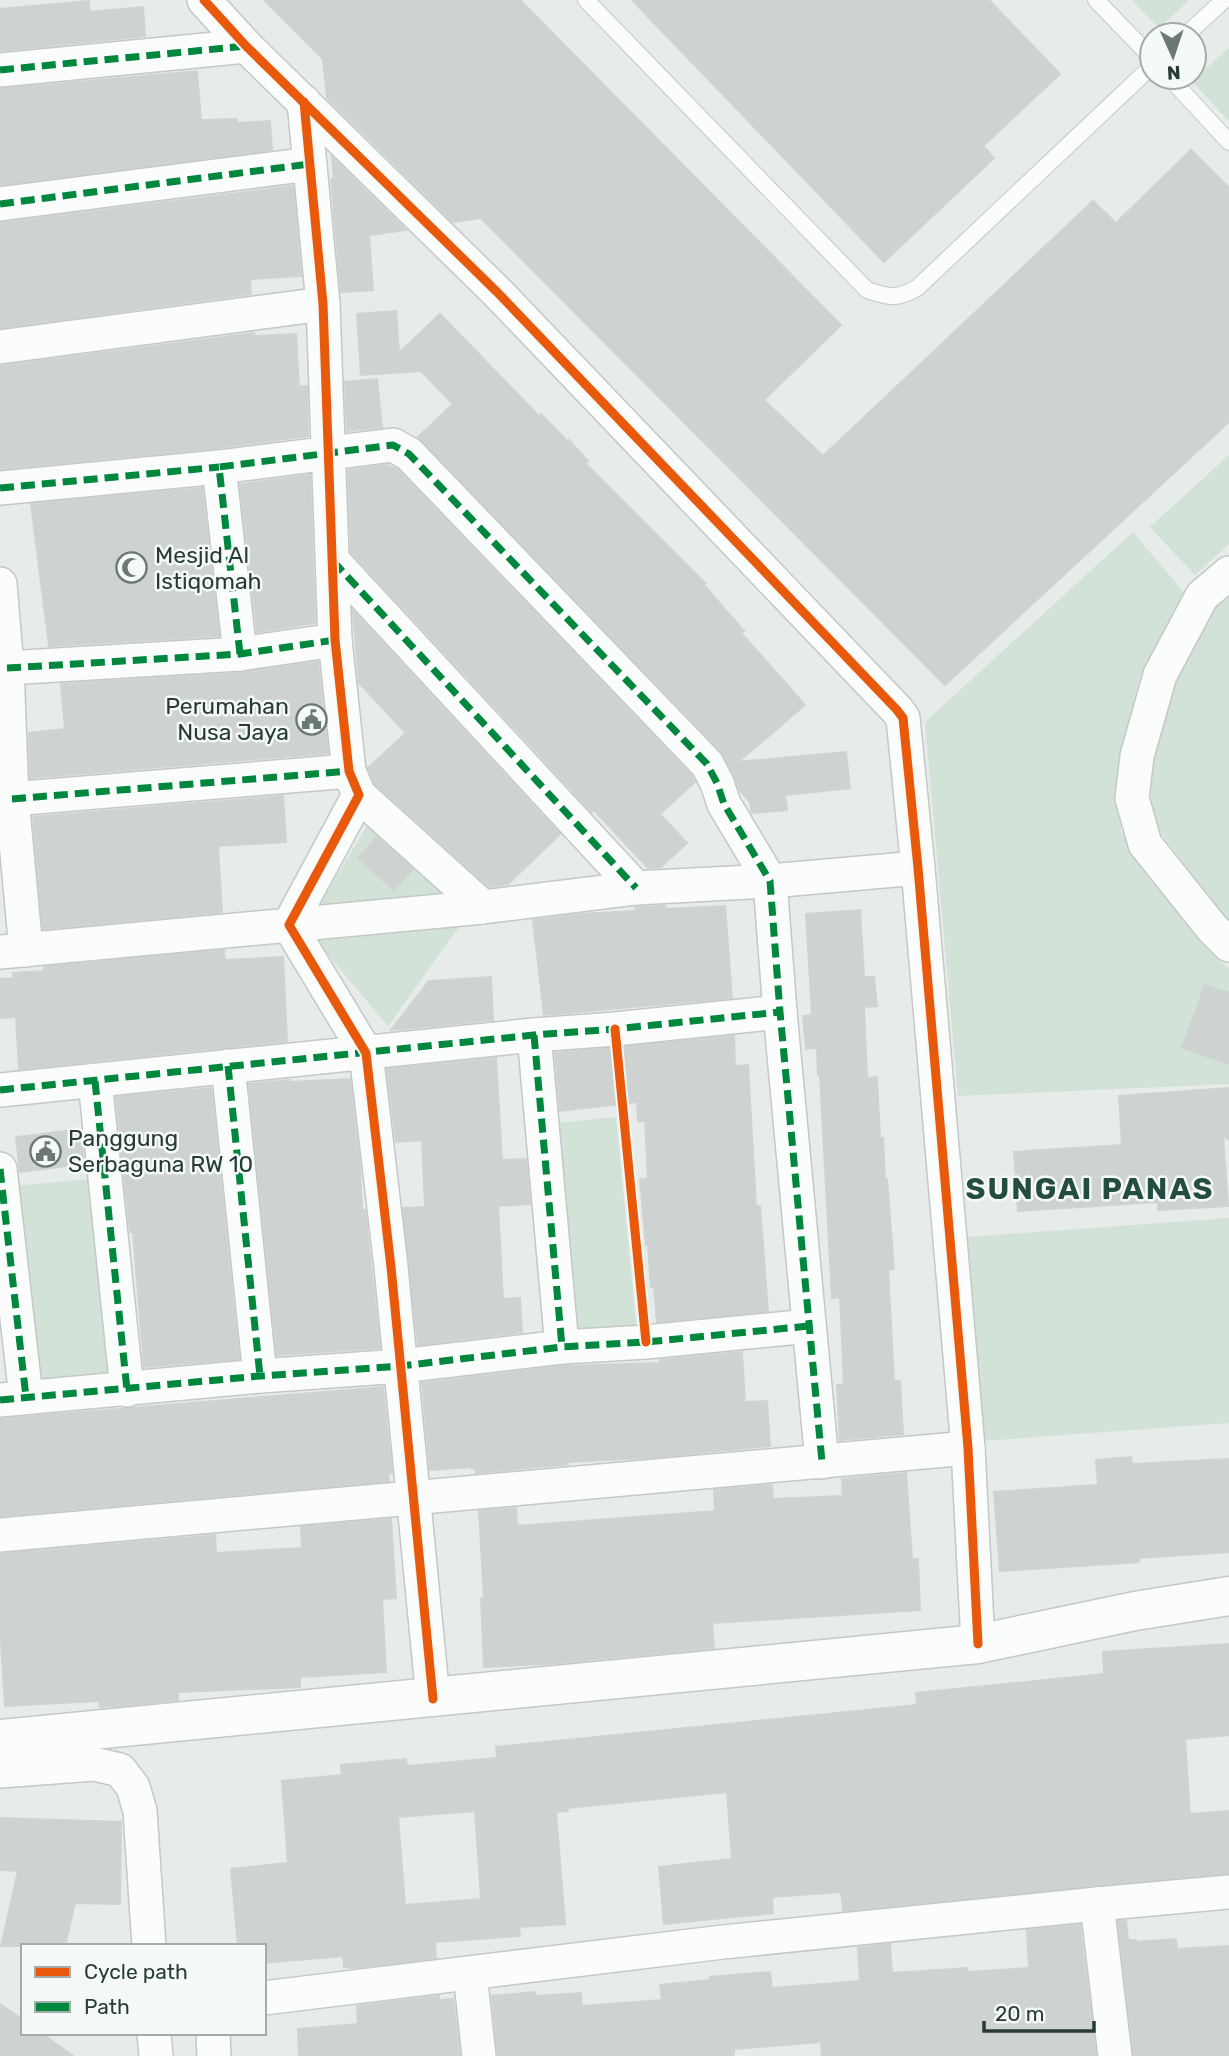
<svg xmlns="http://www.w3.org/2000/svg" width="1229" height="2056" font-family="Rubik,sans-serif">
	<rect width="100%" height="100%" fill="#e7ebe9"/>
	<g fill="#d2e2d6">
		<path d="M 1132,0 L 1189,0 L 1159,28 Z"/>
		<path d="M 1229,48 L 1229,121 L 1192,81 Z"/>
		<path d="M 1229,455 L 1229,544 L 1195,575 L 1150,527 Z"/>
		<path d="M 1133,532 L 1186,595 L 1140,676 L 1123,748 L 1121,832 L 1222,964 L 1229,968 L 1229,1084 L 958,1096 L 925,722 Z"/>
		<path d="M 1229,589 L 1229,924 L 1152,821 L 1150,756 L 1171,679 L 1213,603 Z"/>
		<path d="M 370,821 L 454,896 L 316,910 Z"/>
		<path d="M 461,924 L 388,1026 L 313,937 Z"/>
		<path d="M 616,1117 L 637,1332 L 568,1339 L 546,1124 Z"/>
		<path d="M 99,1178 L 118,1375 L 24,1385 L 4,1187 Z"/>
		<path d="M 1229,1218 L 1229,1423 L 969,1442 L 954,1238 Z"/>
	</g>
	<g fill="#ced2d0" stroke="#cfd4d2" stroke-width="2" fill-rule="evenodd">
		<path d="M 264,0 L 520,0 L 841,325 L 764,400 L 823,456 L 1093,201 L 1116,223 L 1191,150 L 1229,188 L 1229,422 L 945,685 L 481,218 L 453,222 L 327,98 L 323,59 Z"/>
		<path d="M 632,0 L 989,0 L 1060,74 L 983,146 L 994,158 L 884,262 Z"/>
		<path d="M 89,1 L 90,12 L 143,7 L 145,36 L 0,51 L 0,9 Z"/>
		<path d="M 197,71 L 201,120 L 237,119 L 237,123 L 270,121 L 272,150 L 0,185 L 0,89 Z"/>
		<path d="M 332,157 L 406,230 L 369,235 L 373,290 L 341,292 L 331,179 L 334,178 Z"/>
		<path d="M 293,186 L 301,276 L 250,279 L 251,294 L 0,328 L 0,223 Z"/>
		<path d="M 396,311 L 399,353 L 440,314 L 539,416 L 541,414 L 568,442 L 569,440 L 588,461 L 585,463 L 705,583 L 703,584 L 744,631 L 741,633 L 805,705 L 738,762 L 846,752 L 850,788 L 785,795 L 787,810 L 752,813 L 750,802 L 740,791 L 734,774 L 721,751 L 418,437 L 453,404 L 421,371 L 361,375 L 357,314 Z"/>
		<path d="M 254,333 L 255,336 L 296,334 L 299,387 L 307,386 L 308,436 L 217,448 L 0,469 L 0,366 Z"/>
		<path d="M 377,379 L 382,427 L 347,431 L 345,382 Z"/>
		<path d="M 386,465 L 397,469 L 691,775 L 695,782 L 660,814 L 687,843 L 661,867 L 648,868 L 594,810 L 592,812 L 351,552 L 348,470 Z"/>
		<path d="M 310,475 L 315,623 L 257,632 L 240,484 Z"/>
		<path d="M 202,488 L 219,636 L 49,646 L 31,504 Z"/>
		<path d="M 353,611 L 560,834 L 508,884 L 489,887 L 375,784 L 368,768 L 406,733 L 359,683 Z"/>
		<path d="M 318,662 L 328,753 L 30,778 L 29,733 L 65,729 L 61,684 L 241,673 Z"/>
		<path d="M 283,796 L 286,842 L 218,846 L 222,912 L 43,929 L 33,817 Z"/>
		<path d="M 377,837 L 413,869 L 394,890 L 358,858 Z"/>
		<path d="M 665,906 L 666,909 L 725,906 L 732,998 L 544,1015 L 533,920 L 580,914 L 636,911 L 635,907 Z"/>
		<path d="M 860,910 L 864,977 L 874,977 L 877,1006 L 864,1007 L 867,1078 L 877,1077 L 880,1138 L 883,1138 L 885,1179 L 887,1179 L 894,1269 L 888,1270 L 894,1381 L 900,1381 L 903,1434 L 840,1440 L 837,1385 L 844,1384 L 840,1297 L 832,1298 L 820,1075 L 818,1075 L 817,1048 L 806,1049 L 803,1016 L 812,1015 L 806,914 Z"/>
		<path d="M 224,950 L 225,960 L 283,957 L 287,1041 L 19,1069 L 16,1017 L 0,1018 L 0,979 L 14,978 L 13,973 L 44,971 L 44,967 Z"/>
		<path d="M 491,977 L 493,1020 L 391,1030 L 429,981 Z"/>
		<path d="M 1205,985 L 1229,993 L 1229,1064 L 1182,1048 Z"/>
		<path d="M 734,1036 L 735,1066 L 748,1065 L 756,1206 L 760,1206 L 768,1311 L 657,1322 L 654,1287 L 651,1287 L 648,1245 L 646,1245 L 640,1179 L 648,1179 L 645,1121 L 638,1121 L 637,1102 L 560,1111 L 555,1053 Z"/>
		<path d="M 496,1058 L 502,1160 L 526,1159 L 530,1204 L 498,1206 L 503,1299 L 520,1298 L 522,1332 L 418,1345 L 403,1208 L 425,1207 L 422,1140 L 396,1142 L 387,1069 Z"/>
		<path d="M 350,1079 L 360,1166 L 362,1210 L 365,1210 L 380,1348 L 277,1355 L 249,1084 L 289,1080 L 290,1082 Z"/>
		<path d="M 211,1088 L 239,1359 L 144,1367 L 133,1232 L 130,1232 L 116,1097 Z"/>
		<path d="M 1229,1088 L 1229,1140 L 1223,1136 L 1228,1206 L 1158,1210 L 1158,1202 L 1018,1211 L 1014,1152 L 1122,1145 L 1119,1096 Z"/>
		<path d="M 81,1129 L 84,1164 L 20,1172 L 16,1137 Z"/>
		<path d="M 742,1352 L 745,1402 L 767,1401 L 770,1446 L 645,1458 L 568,1462 L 568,1464 L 476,1473 L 476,1469 L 472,1469 L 472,1467 L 430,1470 L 422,1383 L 564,1366 L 660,1363 L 660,1360 Z"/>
		<path d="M 383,1387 L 392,1473 L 388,1473 L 389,1481 L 0,1516 L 0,1419 Z"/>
		<path d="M 1131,1457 L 1132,1464 L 1229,1459 L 1229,1552 L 1138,1558 L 1139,1562 L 1000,1571 L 994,1492 L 1098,1485 L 1096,1460 Z"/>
		<path d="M 906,1473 L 912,1559 L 918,1559 L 920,1610 L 712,1623 L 714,1648 L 546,1664 L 484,1667 L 481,1599 L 484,1599 L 479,1511 L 516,1508 L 517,1526 L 715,1511 L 714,1490 L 772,1485 L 773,1499 L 843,1496 L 842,1479 Z"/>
		<path d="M 391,1519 L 396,1598 L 382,1599 L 386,1672 L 300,1677 L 300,1687 L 178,1692 L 178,1700 L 117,1706 L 100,1707 L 99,1701 L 5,1706 L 0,1625 L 0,1554 L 215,1535 L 216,1553 L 302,1548 L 301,1527 Z"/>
		<path d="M 1229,1644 L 1229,1735 L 1185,1739 L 1190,1814 L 1229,1811 L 1229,1873 L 843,1911 L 841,1892 L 772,1897 L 773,1913 L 664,1924 L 659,1867 L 732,1859 L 727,1792 L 567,1808 L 568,1811 L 556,1812 L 565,1924 L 519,1927 L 520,1936 L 435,1942 L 436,1958 L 354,1968 L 344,1967 L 343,1956 L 264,1963 L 264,1946 L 238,1946 L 231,1869 L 288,1863 L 282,1781 L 342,1775 L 341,1765 L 406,1759 L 407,1766 L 497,1758 L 496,1747 L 917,1705 L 916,1693 L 1104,1674 L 1103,1652 ZM 475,1811 L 481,1899 L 405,1905 L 398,1817 Z"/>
		<path d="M 0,1818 L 121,1822 L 120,1904 L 75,1903 L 65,1946 L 1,1946 L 18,1871 L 0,1870 Z"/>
		<path d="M 1118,1921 L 1126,1921 L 1128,1940 L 1136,1940 L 1137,1942 L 1176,1939 L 1177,1949 L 1229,1946 L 1229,2056 L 1134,2056 Z"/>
		<path d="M 1080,1925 L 1096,2056 L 822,2056 L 821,2042 L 734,2049 L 734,2056 L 498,2056 L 492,1996 L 535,1992 L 535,1996 L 581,1993 L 582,2006 L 662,2000 L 660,1985 L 710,1980 L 710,1977 L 770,1972 L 772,1988 L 860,1981 L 858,1948 L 890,1944 L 892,1973 L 967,1968 L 967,1972 L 1029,1968 L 1027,1930 Z"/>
		<path d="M 439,1996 L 439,2000 L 453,1999 L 460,2056 L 299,2056 L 298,2029 L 358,2024 L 357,2006 Z"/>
		<path d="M 0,2004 L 23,2020 L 23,2033 L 41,2033 L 73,2056 L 0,2056 Z"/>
	</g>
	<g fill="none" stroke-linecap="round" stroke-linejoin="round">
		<defs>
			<g id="service">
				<path d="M 586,0 L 867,290 C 889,297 896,300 917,288 L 1152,66"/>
				<path d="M 1096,0 L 1152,58"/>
				<path d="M 1186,35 L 1224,0"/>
				<path d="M 1169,77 L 1229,142"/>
			</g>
			<g id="minor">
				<path d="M 204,0 L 246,46 L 497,292 L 897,710 L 903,718 L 918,868 L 968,1448 L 978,1644"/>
				<path d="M 0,70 L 246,46"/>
				<path d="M 304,102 L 323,304 L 335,640 L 349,771 L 359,795 L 289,925 L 366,1053 L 391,1267 L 433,1699"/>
				<path d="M 0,204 L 310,164"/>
				<path d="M 0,347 L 323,304"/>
				<path d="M 0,488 L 219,467"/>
				<path d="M 333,561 L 636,888"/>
				<path d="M 1229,573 L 1202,596 L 1160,675 L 1137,756 L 1132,798 L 1145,844 L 1212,928 L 1229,945"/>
				<path d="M 0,584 L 7,668 L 12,799 L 26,950"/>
				<path d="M 240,654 L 219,467 L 393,445 L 409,454 L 707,764 L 717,783 L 724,804 L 770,881 L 780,1012 L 822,1462"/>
				<path d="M 7,668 L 240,654 L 335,640"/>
				<path d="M 359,795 L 483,907"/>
				<path d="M 12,799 L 349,771"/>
				<path d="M 0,952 L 483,907 L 636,888 L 770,881 L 918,868"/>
				<path d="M 534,1035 L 562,1347"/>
				<path d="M 228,1066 L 260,1376"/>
				<path d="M 95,1081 L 127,1390"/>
				<path d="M 0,1090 L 534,1035 L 615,1029 L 780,1012"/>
				<path d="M 0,1169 L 26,1397"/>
				<path d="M 0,1400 L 260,1376 L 401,1366 L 562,1347 L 646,1342 L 809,1326"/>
				<path d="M 0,1535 L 968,1448"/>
				<path d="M 0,1771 L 94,1764 L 120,1770 L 133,1787 L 140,1811 L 149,1946"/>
				<path d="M 1097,1904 L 1229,1892"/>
				<path d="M 470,1973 L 479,2056"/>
				<path d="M 264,1998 L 723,1942 L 1097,1904 L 1115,2056"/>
				<path d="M 154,2033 L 156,2056"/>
				<path d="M 213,2033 L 214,2056"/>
			</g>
			<path id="tertiary" d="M 0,1739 L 978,1644 L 1135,1611 L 1229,1596"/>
		</defs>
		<use href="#service" stroke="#c4c8c6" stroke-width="18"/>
		<use href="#minor" stroke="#c4c8c6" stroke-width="36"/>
		<use href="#tertiary" stroke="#c4c8c6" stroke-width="41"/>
		<use href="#service" stroke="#fbfcfc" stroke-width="16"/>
		<use href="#minor" stroke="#fbfcfc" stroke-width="33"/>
		<use href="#tertiary" stroke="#fbfcfc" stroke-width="38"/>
		<g stroke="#00873e" stroke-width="7" stroke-dasharray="14 7" stroke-linecap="butt">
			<path d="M 0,70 L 246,46"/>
			<path d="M 0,204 L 310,164"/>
			<path d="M 0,488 L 219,467"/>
			<path d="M 333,561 L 636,888"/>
			<path d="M 240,654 L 219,467 L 393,445 L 409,454 L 707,764 L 717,783 L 724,804 L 770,881 L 780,1012 L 822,1462"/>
			<path d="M 7,668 L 240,654 L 335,640"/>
			<path d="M 12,799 L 349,771"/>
			<path d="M 534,1035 L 562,1347"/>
			<path d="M 228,1066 L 260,1376"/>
			<path d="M 95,1081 L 127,1390"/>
			<path d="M 0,1090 L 534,1035 L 615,1029 L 780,1012"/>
			<path d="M 0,1169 L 26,1397"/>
			<path d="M 0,1400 L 260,1376 L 401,1366 L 562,1347 L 646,1342 L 809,1326"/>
		</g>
		<defs>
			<g id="cycleway">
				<path d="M 204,0 L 246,46 L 497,292 L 897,710 L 903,718 L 918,868 L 968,1448 L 978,1644"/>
				<path d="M 304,102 L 323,304 L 335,640 L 349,771 L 359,795 L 289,925 L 366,1053 L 391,1267 L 433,1699"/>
				<path d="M 615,1029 L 646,1342"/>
			</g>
		</defs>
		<use href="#cycleway" stroke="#f5f9f7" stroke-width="13"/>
		<use href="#cycleway" stroke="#e8590c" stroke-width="9"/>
	</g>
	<defs>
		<symbol id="mosque-ring" viewBox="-11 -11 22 22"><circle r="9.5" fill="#f5f9f7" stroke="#6a7974" stroke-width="1.5"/><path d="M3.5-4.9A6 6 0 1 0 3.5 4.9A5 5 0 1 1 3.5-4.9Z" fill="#6a7974"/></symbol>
		<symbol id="civic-ring" viewBox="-11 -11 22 22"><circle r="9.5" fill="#f5f9f7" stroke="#6a7974" stroke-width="1.5"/><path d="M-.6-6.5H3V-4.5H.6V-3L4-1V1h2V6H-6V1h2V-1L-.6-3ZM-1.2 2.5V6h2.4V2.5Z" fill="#6a7974"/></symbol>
	</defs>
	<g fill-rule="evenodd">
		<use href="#mosque-ring" x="114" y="550" width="35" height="35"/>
		<use href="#civic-ring" x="294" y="702" width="35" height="35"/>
		<use href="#civic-ring" x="28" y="1134" width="35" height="35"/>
	</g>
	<g text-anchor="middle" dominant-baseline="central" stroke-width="5" stroke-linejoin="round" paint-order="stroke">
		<g font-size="23" fill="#263c35" stroke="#f5f9f7" text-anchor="start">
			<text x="155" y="555">Mesjid Al<tspan x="155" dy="26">Istiqomah</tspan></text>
			<text x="289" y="706" text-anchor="end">Perumahan<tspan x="289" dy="26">Nusa Jaya</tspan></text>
			<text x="68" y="1138">Panggung<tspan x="68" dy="26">Serbaguna RW 10</tspan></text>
		</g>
		<g font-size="30" font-weight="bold" letter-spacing="2" fill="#244c41" stroke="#f5f9f7">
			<text x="1090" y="1189">SUNGAI PANAS</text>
		</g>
	</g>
	<rect x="21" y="1944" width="245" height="91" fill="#f5f9f7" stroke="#a2ada9" stroke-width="2"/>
	<rect x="35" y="1967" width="35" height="10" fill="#e8590c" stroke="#a2ada9" stroke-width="2"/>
	<text x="84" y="1979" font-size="21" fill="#263c35">Cycle path</text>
	<rect x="35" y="2002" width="35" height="10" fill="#00873e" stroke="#a2ada9" stroke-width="2"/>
	<text x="84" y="2014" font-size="21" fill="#263c35">Path</text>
	<g transform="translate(1173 56) rotate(177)"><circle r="33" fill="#f5f9f7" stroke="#a2ada9" stroke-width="2"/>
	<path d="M0-5L12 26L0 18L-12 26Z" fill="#6a7974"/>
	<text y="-10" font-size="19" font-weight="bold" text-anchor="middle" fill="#263c35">N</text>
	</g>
	<path d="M984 2021v10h110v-10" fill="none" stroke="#263c35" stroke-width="3.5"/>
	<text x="995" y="2021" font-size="21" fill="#263c35" stroke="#f5f9f7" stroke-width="5" paint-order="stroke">20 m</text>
</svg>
